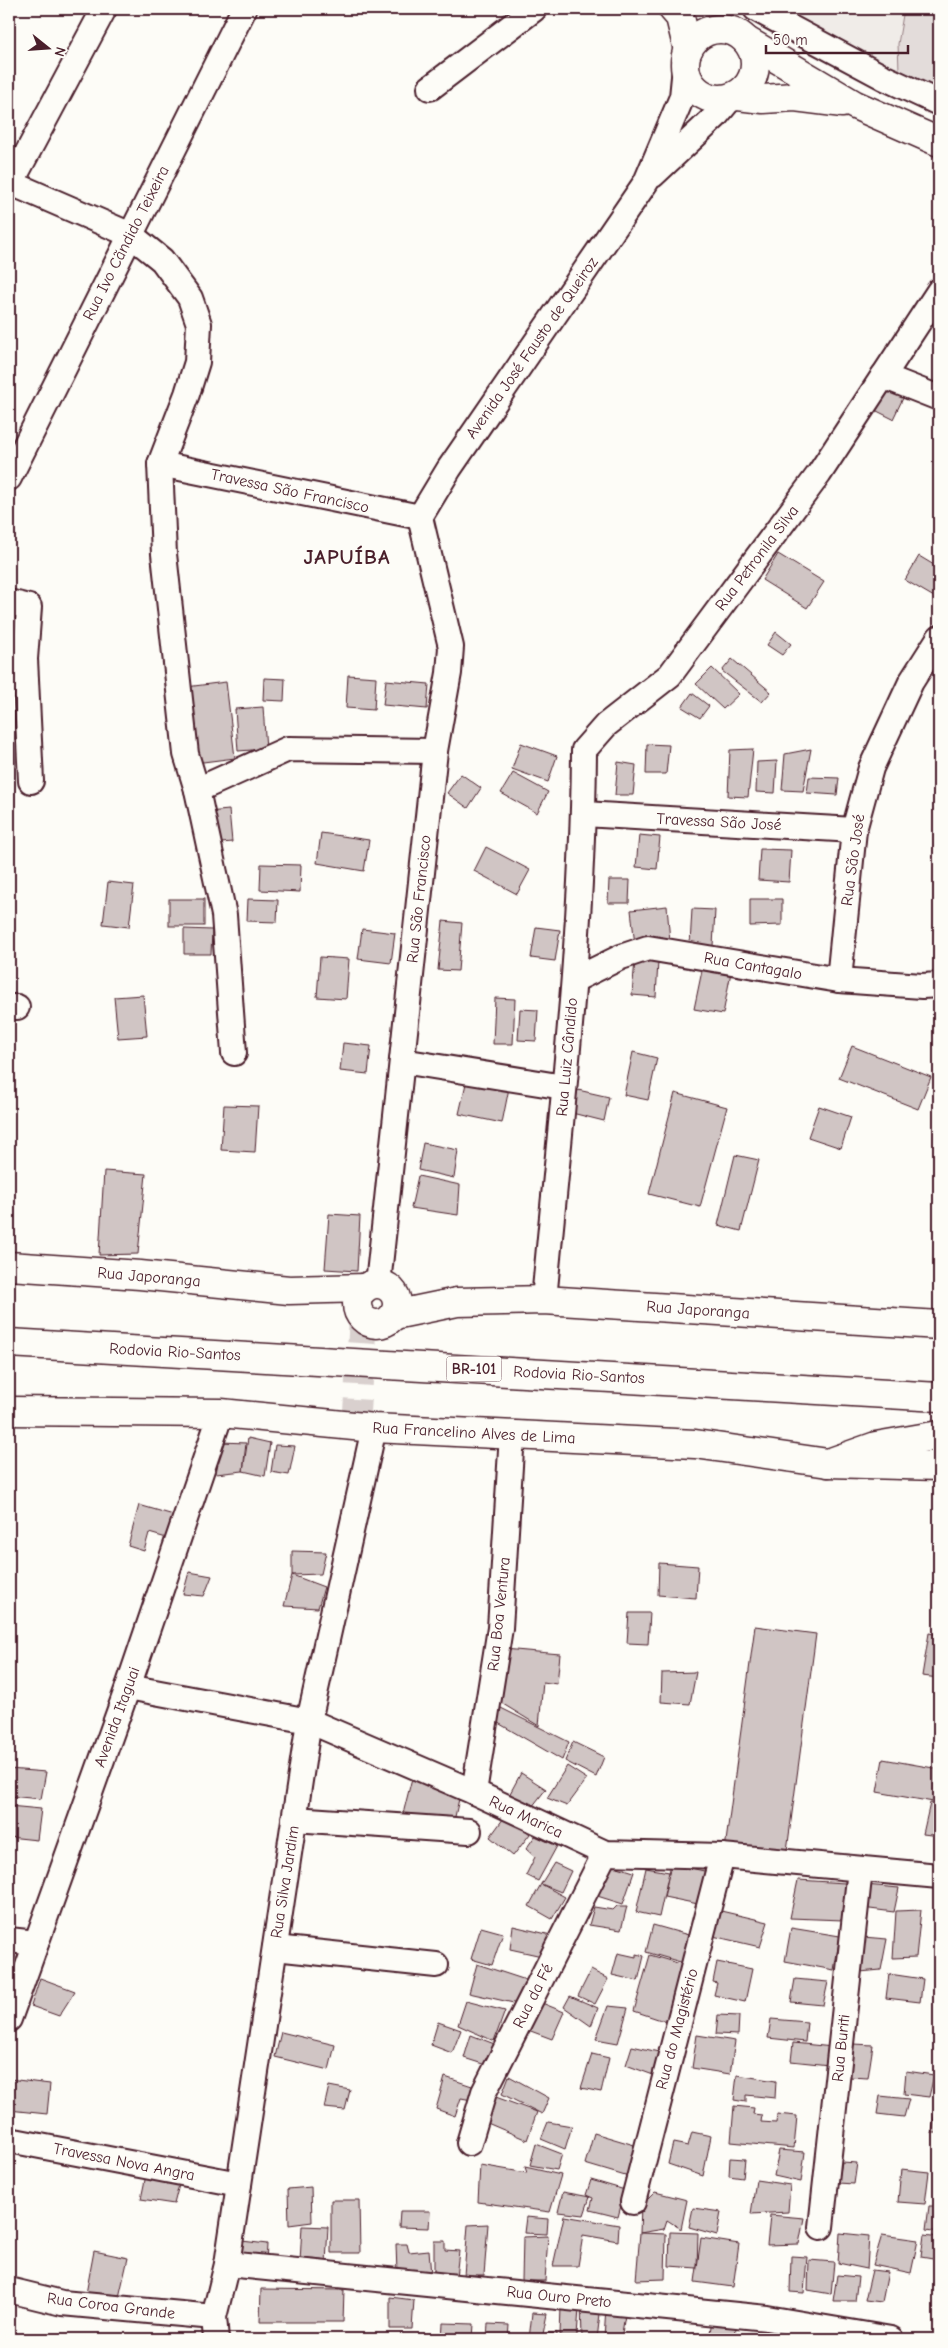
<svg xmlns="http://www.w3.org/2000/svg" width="948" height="2348" font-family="'Comic Neue',sans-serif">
	<rect width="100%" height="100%" fill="#fdfcf7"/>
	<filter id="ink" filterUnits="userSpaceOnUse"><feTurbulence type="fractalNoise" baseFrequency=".02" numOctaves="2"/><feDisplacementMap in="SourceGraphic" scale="10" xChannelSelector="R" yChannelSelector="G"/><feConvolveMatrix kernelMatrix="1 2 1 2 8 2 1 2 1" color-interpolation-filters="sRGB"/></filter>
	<g filter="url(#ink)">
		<path fill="#f0ece8" d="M 749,9 L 939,9 L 939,108 Z"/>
		<path fill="#e3dcda" stroke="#967e82" d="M 904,9 L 939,9 L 939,94 L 914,82 L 899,70 L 898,44 Z"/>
		<g fill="#d0c5c4" stroke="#4a1f2b">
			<path d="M 886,385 L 905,394 L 893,419 L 875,410 Z"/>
			<path d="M 778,554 L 824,582 L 807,608 L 762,580 Z"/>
			<path d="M 919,556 L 939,568 L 939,589 L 934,597 L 905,580 Z"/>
			<path d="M 776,632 L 791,644 L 782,655 L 767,645 Z"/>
			<path d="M 732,659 L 771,692 L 762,702 L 722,671 Z"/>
			<path d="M 712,668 L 739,694 L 723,709 L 696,684 Z"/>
			<path d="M 348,675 L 376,677 L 374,710 L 346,708 Z"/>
			<path d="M 264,678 L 285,679 L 284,701 L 263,700 Z"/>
			<path d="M 386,680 L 429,684 L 427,709 L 383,705 Z"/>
			<path d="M 226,682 L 235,758 L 195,763 L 186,687 Z"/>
			<path d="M 692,693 L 709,706 L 700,718 L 682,707 Z"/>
			<path d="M 263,707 L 266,749 L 238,751 L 235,709 Z"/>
			<path d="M 521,743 L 557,756 L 548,782 L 512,769 Z"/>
			<path d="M 647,744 L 669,745 L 666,774 L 646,774 Z"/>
			<path d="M 753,749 L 748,797 L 728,796 L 730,750 Z"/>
			<path d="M 811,749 L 803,791 L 782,790 L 785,754 Z"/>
			<path d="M 777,761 L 775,793 L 756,792 L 757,762 Z"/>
			<path d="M 618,762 L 636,765 L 633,795 L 615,795 Z"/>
			<path d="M 513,773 L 548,792 L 537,813 L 501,793 Z"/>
			<path d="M 461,774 L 481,788 L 468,808 L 447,793 Z"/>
			<path d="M 809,777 L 839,778 L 837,795 L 807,793 Z"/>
			<path d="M 229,810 L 232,842 L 211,844 L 208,812 Z"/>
			<path d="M 321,833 L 369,840 L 364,871 L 317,863 Z"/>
			<path d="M 639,835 L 660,837 L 657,869 L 636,867 Z"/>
			<path d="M 486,847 L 530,870 L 517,894 L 474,871 Z"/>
			<path d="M 760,849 L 791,850 L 789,882 L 758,880 Z"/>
			<path d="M 261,864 L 301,865 L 300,892 L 260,890 Z"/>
			<path d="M 609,880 L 630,880 L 629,903 L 608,903 Z"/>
			<path d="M 108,882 L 134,885 L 129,927 L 103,924 Z"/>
			<rect x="169" y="899" width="35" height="27"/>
			<path d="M 248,899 L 278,900 L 277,922 L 247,921 Z"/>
			<path d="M 750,899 L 782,899 L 782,925 L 750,926 Z"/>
			<path d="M 667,906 L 670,941 L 635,945 L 631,910 Z"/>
			<path d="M 692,909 L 715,910 L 713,946 L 690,945 Z"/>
			<path d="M 443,921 L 462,923 L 458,971 L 438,970 Z"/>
			<path d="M 536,927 L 560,930 L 555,961 L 531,958 Z"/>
			<path d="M 184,929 L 212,930 L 211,954 L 184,954 Z"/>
			<path d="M 362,929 L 395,933 L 391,963 L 358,959 Z"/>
			<path d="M 320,957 L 349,959 L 346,999 L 317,997 Z"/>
			<path d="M 635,960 L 658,961 L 656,997 L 632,995 Z"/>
			<path d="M 703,966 L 731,972 L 723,1014 L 694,1009 Z"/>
			<path d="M 143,995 L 147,1036 L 118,1038 L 114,997 Z"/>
			<path d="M 495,998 L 515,999 L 513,1044 L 493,1044 Z"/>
			<path d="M 520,1009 L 538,1010 L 536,1041 L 518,1040 Z"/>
			<path d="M 343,1043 L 371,1046 L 368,1074 L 340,1071 Z"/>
			<path d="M 852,1046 L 931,1077 L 918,1109 L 839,1078 Z"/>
			<path d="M 633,1052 L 657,1058 L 648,1100 L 624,1095 Z"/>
			<path d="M 467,1079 L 509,1088 L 502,1123 L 459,1114 Z"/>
			<path d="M 578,1090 L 609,1097 L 604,1121 L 572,1113 Z"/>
			<path d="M 675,1093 L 727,1107 L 700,1207 L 649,1194 Z"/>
			<path d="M 224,1105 L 258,1106 L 255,1152 L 221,1150 Z"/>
			<path d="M 819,1106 L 851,1117 L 841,1148 L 808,1137 Z"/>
			<path d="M 423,1143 L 458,1150 L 454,1178 L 418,1170 Z"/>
			<path d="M 735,1155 L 759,1160 L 741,1231 L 718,1225 Z"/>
			<path d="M 104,1171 L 146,1174 L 138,1254 L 99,1255 Z"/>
			<path d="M 418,1176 L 460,1185 L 458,1215 L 411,1208 Z"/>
			<path d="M 329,1214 L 360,1216 L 357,1271 L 325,1269 Z"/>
			<path d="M 248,1438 L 270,1443 L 265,1476 L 243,1471 Z"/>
			<path d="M 221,1442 L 246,1443 L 243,1471 L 216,1474 Z"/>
			<path d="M 275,1445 L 295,1446 L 289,1475 L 271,1472 Z"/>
			<path d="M 139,1505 L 177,1516 L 170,1539 L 149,1533 L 144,1551 L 128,1546 Z"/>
			<path d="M 292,1551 L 326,1552 L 321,1574 L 292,1575 Z"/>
			<path d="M 659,1563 L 698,1566 L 696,1598 L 658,1595 Z"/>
			<path d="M 189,1572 L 212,1576 L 204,1596 L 183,1594 Z"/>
			<path d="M 292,1575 L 324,1587 L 318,1608 L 284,1606 Z"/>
			<path d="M 629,1613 L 650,1613 L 648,1644 L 627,1643 Z"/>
			<path d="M 755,1626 L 816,1634 L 786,1858 L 725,1849 Z"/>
			<path d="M 929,1633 L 939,1635 L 939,1678 L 922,1676 Z"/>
			<path d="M 504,1649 L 560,1654 L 557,1684 L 543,1682 L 539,1726 L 498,1701 Z"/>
			<path d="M 696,1672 L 690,1704 L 661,1702 L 662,1673 Z"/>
			<path d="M 499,1707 L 569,1742 L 562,1760 L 493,1720 Z"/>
			<path d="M 573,1742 L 604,1757 L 596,1777 L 565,1761 Z"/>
			<path d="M 883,1759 L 939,1769 L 939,1803 L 877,1792 Z"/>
			<path d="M 567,1766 L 587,1779 L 567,1806 L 547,1798 Z"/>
			<path d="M 9,1769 L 46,1772 L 41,1799 L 9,1796 Z"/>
			<path d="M 521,1773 L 546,1789 L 532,1807 L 507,1799 Z"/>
			<path d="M 412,1778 L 461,1790 L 452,1830 L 402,1818 Z"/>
			<path d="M 930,1803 L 939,1804 L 939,1836 L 923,1834 Z"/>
			<path d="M 9,1806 L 41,1809 L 37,1840 L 9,1837 Z"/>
			<path d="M 506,1815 L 530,1834 L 513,1856 L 490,1837 Z"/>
			<path d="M 535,1836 L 557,1846 L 538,1881 L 526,1875 L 535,1857 L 526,1849 Z"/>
			<path d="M 554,1863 L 571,1871 L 561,1892 L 541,1884 Z"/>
			<path d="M 608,1864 L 634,1872 L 623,1904 L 594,1895 Z"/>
			<path d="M 671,1864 L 709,1872 L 703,1905 L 664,1897 Z"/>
			<path d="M 646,1868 L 669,1872 L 659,1917 L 636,1912 Z"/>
			<path d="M 798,1880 L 845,1883 L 843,1920 L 790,1918 Z"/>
			<path d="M 541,1884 L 565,1897 L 552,1919 L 529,1906 Z"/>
			<path d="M 865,1885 L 899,1888 L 894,1912 L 862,1908 Z"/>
			<path d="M 617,1906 L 627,1906 L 621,1930 L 589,1925 L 594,1907 L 613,1910 Z"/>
			<path d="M 921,1910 L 916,1957 L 893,1958 L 896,1911 Z"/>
			<path d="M 721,1911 L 768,1922 L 760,1947 L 713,1936 Z"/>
			<path d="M 653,1925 L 692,1936 L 684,1963 L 646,1952 Z"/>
			<path d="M 513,1926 L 551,1935 L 542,1956 L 510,1949 Z"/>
			<path d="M 481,1927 L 503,1933 L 492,1965 L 471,1959 Z"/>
			<path d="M 791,1928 L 840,1936 L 834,1970 L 785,1961 Z"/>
			<path d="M 863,1937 L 887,1939 L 881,1970 L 860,1972 Z"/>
			<path d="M 618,1953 L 636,1957 L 636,1954 L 644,1956 L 638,1981 L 612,1975 Z"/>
			<path d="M 650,1955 L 684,1965 L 673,2024 L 634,2011 Z"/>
			<path d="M 717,1962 L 752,1969 L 745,2002 L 714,1995 L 717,1983 L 713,1982 Z"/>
			<path d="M 477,1964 L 526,1980 L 518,2004 L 469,1993 Z"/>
			<path d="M 591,1970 L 608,1979 L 595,2004 L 578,1996 Z"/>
			<path d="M 889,1974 L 923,1979 L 920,2002 L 886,1998 Z"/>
			<path d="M 40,1978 L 75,1991 L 59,2016 L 31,2006 Z"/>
			<path d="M 795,1979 L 828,1982 L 823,2005 L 791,2002 Z"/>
			<path d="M 570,1996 L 598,2008 L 591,2026 L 564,2007 Z"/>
			<path d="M 466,2001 L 505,2011 L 494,2041 L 458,2025 Z"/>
			<path d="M 542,2003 L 564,2012 L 552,2039 L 528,2030 Z"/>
			<path d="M 608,2006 L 628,2008 L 618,2043 L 596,2039 Z"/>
			<path d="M 718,2015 L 739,2016 L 738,2035 L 716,2034 Z"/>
			<path d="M 771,2019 L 807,2022 L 805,2042 L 768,2038 Z"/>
			<path d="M 438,2022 L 461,2030 L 452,2053 L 431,2045 Z"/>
			<path d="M 281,2032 L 335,2045 L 329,2070 L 275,2057 Z"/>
			<path d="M 471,2035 L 497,2045 L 489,2066 L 464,2058 Z"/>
			<path d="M 697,2035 L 735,2041 L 730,2074 L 692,2068 Z"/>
			<path d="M 793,2043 L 833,2047 L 829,2065 L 791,2061 Z"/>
			<path d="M 854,2044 L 873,2045 L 868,2078 L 849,2077 Z"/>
			<path d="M 632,2046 L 663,2053 L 656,2076 L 626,2065 Z"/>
			<path d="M 592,2054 L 609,2058 L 601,2092 L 581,2088 Z"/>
			<path d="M 906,2071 L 934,2075 L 929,2097 L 904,2094 Z"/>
			<path d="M 737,2075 L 776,2081 L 775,2098 L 746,2095 L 746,2102 L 734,2100 Z"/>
			<path d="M 509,2076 L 549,2098 L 542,2114 L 502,2094 Z"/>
			<path d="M 445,2077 L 475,2087 L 472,2100 L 461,2098 L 455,2116 L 436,2109 Z"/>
			<path d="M 9,2079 L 50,2084 L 47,2114 L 9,2110 Z"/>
			<path d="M 329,2086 L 350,2090 L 345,2110 L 324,2108 Z"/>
			<path d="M 493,2096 L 537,2112 L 527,2140 L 485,2122 Z"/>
			<path d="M 880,2096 L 909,2099 L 904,2117 L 877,2114 Z"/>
			<path d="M 936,2101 L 939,2101 L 939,2133 L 932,2133 Z"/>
			<path d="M 734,2106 L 754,2108 L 753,2114 L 762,2115 L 761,2122 L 776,2123 L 777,2114 L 797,2116 L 794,2148 L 731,2142 Z"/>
			<path d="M 548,2122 L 572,2126 L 565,2149 L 541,2139 Z"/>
			<path d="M 692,2132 L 711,2136 L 703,2176 L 668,2164 L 673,2143 L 688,2146 Z"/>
			<path d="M 594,2133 L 641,2147 L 632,2178 L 585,2164 Z"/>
			<path d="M 536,2144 L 562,2154 L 557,2170 L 530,2165 Z"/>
			<path d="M 779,2150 L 805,2152 L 801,2182 L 774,2176 Z"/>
			<path d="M 730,2158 L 745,2159 L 743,2178 L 729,2176 Z"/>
			<path d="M 842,2162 L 857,2163 L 854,2184 L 838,2183 Z"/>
			<path d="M 480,2165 L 527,2173 L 525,2167 L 561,2175 L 550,2212 L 478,2202 Z"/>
			<path d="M 901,2169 L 929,2172 L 925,2204 L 898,2202 Z"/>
			<path d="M 146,2175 L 180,2181 L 174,2204 L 141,2199 Z"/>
			<path d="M 591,2180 L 625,2190 L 618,2217 L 590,2210 L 593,2198 L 586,2195 Z"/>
			<path d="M 756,2180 L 790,2185 L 788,2212 L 751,2214 Z"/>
			<path d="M 311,2187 L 312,2222 L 289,2225 L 288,2189 Z"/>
			<path d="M 563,2192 L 590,2197 L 584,2215 L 558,2212 Z"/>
			<path d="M 655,2192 L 687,2200 L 681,2229 L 667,2220 L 664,2229 L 640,2233 L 641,2206 Z"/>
			<path d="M 331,2200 L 359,2200 L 360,2253 L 331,2253 Z"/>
			<path d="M 929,2206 L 939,2206 L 939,2232 L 926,2230 Z"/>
			<path d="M 693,2208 L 721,2212 L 717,2235 L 689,2227 Z"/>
			<path d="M 400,2211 L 430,2211 L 429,2228 L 399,2227 Z"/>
			<path d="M 770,2215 L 804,2218 L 799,2244 L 767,2245 Z"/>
			<path d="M 564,2216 L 619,2225 L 618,2241 L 583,2235 L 578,2266 L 553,2266 Z"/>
			<path d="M 526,2217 L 548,2219 L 547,2234 L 524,2233 Z"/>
			<path d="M 488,2224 L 484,2275 L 464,2275 L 468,2225 Z"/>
			<path d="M 302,2226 L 328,2227 L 326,2263 L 300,2262 Z"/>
			<path d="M 670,2232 L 698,2233 L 697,2268 L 669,2266 Z"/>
			<path d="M 640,2233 L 666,2234 L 665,2279 L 636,2280 Z"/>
			<path d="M 840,2233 L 869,2236 L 867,2269 L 838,2263 Z"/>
			<path d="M 882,2235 L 918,2240 L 911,2273 L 873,2265 Z"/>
			<path d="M 924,2235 L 939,2237 L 939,2260 L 921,2257 Z"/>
			<path d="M 548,2236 L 545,2281 L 522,2281 L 523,2237 Z"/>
			<path d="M 701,2238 L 739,2244 L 733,2287 L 695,2282 Z"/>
			<path d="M 242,2241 L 267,2244 L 266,2264 L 241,2262 Z"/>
			<path d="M 434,2241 L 445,2241 L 445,2250 L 459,2251 L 456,2277 L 434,2276 Z"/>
			<path d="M 396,2244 L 407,2244 L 409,2252 L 429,2250 L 431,2275 L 397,2273 Z"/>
			<path d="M 94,2251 L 128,2258 L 117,2306 L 85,2299 Z"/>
			<path d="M 791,2256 L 807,2257 L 804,2293 L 790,2292 Z"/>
			<path d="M 809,2260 L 834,2262 L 831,2294 L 808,2290 Z"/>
			<path d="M 872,2270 L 888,2272 L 882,2302 L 865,2300 Z"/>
			<path d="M 837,2275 L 858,2277 L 855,2301 L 833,2301 Z"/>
			<path d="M 261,2289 L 344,2290 L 343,2322 L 260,2322 Z"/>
			<path d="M 390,2297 L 414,2300 L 412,2329 L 390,2329 Z"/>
			<path d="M 581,2303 L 601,2305 L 597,2339 L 582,2338 Z"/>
			<path d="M 561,2307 L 579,2309 L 577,2335 L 560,2335 Z"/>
			<path d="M 606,2307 L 626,2309 L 621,2339 L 604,2338 Z"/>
			<path d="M 532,2313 L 547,2314 L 542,2339 L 529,2339 Z"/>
			<path d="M 712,2320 L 737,2323 L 734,2339 L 709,2339 Z"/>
			<path d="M 443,2323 L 474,2324 L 473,2339 L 442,2339 Z"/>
			<path d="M 488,2324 L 509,2325 L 508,2339 L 487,2339 Z"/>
			<path d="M 440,2333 L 440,2339 L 414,2339 L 414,2336 Z"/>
			<rect x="547" y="2333" width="10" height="6"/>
		</g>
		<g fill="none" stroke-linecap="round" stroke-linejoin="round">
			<path stroke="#d9d0ce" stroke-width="28" stroke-dasharray="28 14" stroke-linecap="butt" d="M 356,1427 L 363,1319"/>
			<defs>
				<g id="minor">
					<path d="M 756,9 L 883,77 L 939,103"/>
					<path d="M 430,88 L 534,9"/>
					<path d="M 653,175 L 715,117 L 730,99"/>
					<path d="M 11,183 L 131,235 L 162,260 L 190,298 L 199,324 L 197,362 L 187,394 L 160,464 L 164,554 L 186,754 L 197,790 L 224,915 L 234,1053"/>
					<path d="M 9,187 L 104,9"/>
					<path d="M 883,376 L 939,398"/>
					<path d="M 160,464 L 420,517"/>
					<path d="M 9,478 L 244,9"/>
					<path d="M 420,517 L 449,469 L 646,182 L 682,97 L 685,67"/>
					<path d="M 9,602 L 29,607 L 25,659 L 31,781"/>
					<path d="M 197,790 L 288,749 L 435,751"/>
					<path d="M 584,814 L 854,830"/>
					<path d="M 574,980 L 621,957 L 648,948 L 839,980 L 922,986 L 939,985"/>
					<path d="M 839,980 L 854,830 L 871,768 L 911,682 L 939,638"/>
					<path d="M 9,1007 L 17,1007"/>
					<path d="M 402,1061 L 564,1087"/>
					<path d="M 378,1284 L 435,751 L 449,673 L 451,647 L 420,517"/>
					<path d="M 544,1300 C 561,1117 583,934 584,750 L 606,725 L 670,675 L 819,474 L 939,291"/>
					<path d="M 128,1687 L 309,1721 L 474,1792 L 605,1853 L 722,1856 L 939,1876"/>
					<path d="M 474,1792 L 500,1628 L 512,1434"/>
					<path d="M 294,1819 L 469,1831"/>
					<path d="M 9,1940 L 36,1943"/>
					<path d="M 275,1948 L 436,1965"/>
					<path d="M 9,2019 L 128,1687 L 221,1413"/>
					<path d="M 9,2140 L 239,2184"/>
					<path d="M 469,2143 L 484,2092 L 605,1853"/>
					<path d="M 633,2202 L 722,1856"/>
					<path d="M 821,2227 L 860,1869"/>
					<path d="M 227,2264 L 767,2318 L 891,2339"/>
					<path d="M 9,2290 L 62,2303 L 214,2317"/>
					<path d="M 216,2339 L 214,2317 L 227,2264 L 309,1721 L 374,1428"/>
				</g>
				<g id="major">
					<path d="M 673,9 L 680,17 L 688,50"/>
					<circle cx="720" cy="64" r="35"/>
					<path d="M 747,41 L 855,105 L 939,142"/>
					<path d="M 738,96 L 763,99 L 795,97 L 843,103"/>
					<path d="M 9,1266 L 140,1275 L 289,1290 L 365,1288"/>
					<circle cx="377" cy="1304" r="20"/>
					<path d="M 394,1315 L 457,1302 L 544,1300 L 939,1325"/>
					<path d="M 9,1411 L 221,1413 L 374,1428 L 695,1444 L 828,1463 L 939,1466"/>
				</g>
				<g id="highway">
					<path d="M 9,1343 L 939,1397"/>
					<path d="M 828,1463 L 876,1446 L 939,1435"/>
				</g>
			</defs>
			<use href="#minor" stroke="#4a1f2b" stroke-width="28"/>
			<use href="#major" stroke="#4a1f2b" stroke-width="31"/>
			<use href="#highway" stroke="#4a1f2b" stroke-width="31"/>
			<use href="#minor" stroke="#fdfcf7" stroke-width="24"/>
			<use href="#major" stroke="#fdfcf7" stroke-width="28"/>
			<use href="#highway" stroke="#fdfcf7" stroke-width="28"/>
		</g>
	</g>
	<g text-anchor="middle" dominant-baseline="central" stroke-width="4" stroke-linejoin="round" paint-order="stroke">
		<rect fill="#fdfcf7" stroke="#806168" stroke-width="1" x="446.5" y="1356.5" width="55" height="25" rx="4"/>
		<g font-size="15" font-weight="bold" fill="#4a1f2b">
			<text x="474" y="1369">BR-101</text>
		</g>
		<g font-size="16" fill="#4a1f2b" stroke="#fdfcf7">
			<text transform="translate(126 243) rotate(-63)">Rua Ivo Cãndido Teixeira</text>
			<text transform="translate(532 348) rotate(-55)">Avenida José Fausto de Queiroz</text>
			<text transform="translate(290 491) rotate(12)">Travessa São Francisco</text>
			<text transform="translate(757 558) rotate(-53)">Rua Petronila Silva</text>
			<text transform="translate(719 822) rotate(3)">Travessa São José</text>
			<text transform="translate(853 860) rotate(-82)">Rua São José</text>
			<text transform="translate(419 899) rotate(-84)">Rua São Francisco</text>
			<text transform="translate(753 966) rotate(10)">Rua Cantagalo</text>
			<text transform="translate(567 1057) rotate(-85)">Rua Luiz Cândido</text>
			<text transform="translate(149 1277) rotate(5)">Rua Japoranga</text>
			<text transform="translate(698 1310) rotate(4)">Rua Japoranga</text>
			<text transform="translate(175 1352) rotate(3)">Rodovia Rio-Santos</text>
			<text transform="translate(579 1375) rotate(3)">Rodovia Rio-Santos</text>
			<text transform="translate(474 1433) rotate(3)">Rua Francelino Alves de Lima</text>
			<text transform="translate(499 1614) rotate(-84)">Rua Boa Ventura</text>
			<text transform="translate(117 1717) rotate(-70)">Avenida Itaguai</text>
			<text transform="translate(526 1817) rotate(25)">Rua Marica</text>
			<text transform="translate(285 1882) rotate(-81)">Rua Silva Jardim</text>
			<text transform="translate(533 1996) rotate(-63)">Rua da Fé</text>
			<text transform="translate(677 2029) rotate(-75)">Rua do Magistério</text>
			<text transform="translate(841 2048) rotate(-84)">Rua Buriti</text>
			<text transform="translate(124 2162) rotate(11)">Travessa Nova Angra</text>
			<text transform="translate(559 2297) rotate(6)">Rua Ouro Preto</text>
			<text transform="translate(111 2306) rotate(7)">Rua Coroa Grande</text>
		</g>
		<g font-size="21" font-weight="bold" letter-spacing="1" fill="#4a1f2b" stroke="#fdfcf7">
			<text x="347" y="557">JAPUÍBA</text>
		</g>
	</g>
	<rect width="948" height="2348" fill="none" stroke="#fdfcf7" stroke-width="30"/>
	<rect x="15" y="15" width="918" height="2318" fill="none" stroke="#4a1f2b" stroke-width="2" filter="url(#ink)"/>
	<g transform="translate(48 48) rotate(107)" stroke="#fdfcf7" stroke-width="4" paint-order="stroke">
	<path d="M0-4L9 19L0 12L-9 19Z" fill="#4a1f2b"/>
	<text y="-8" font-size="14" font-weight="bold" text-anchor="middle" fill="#4a1f2b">N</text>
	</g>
	<path d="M766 45v8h142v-8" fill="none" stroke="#4a1f2b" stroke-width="2.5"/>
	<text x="773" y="45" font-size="15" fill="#4a1f2b" stroke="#fdfcf7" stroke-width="4" paint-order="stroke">50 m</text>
</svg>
